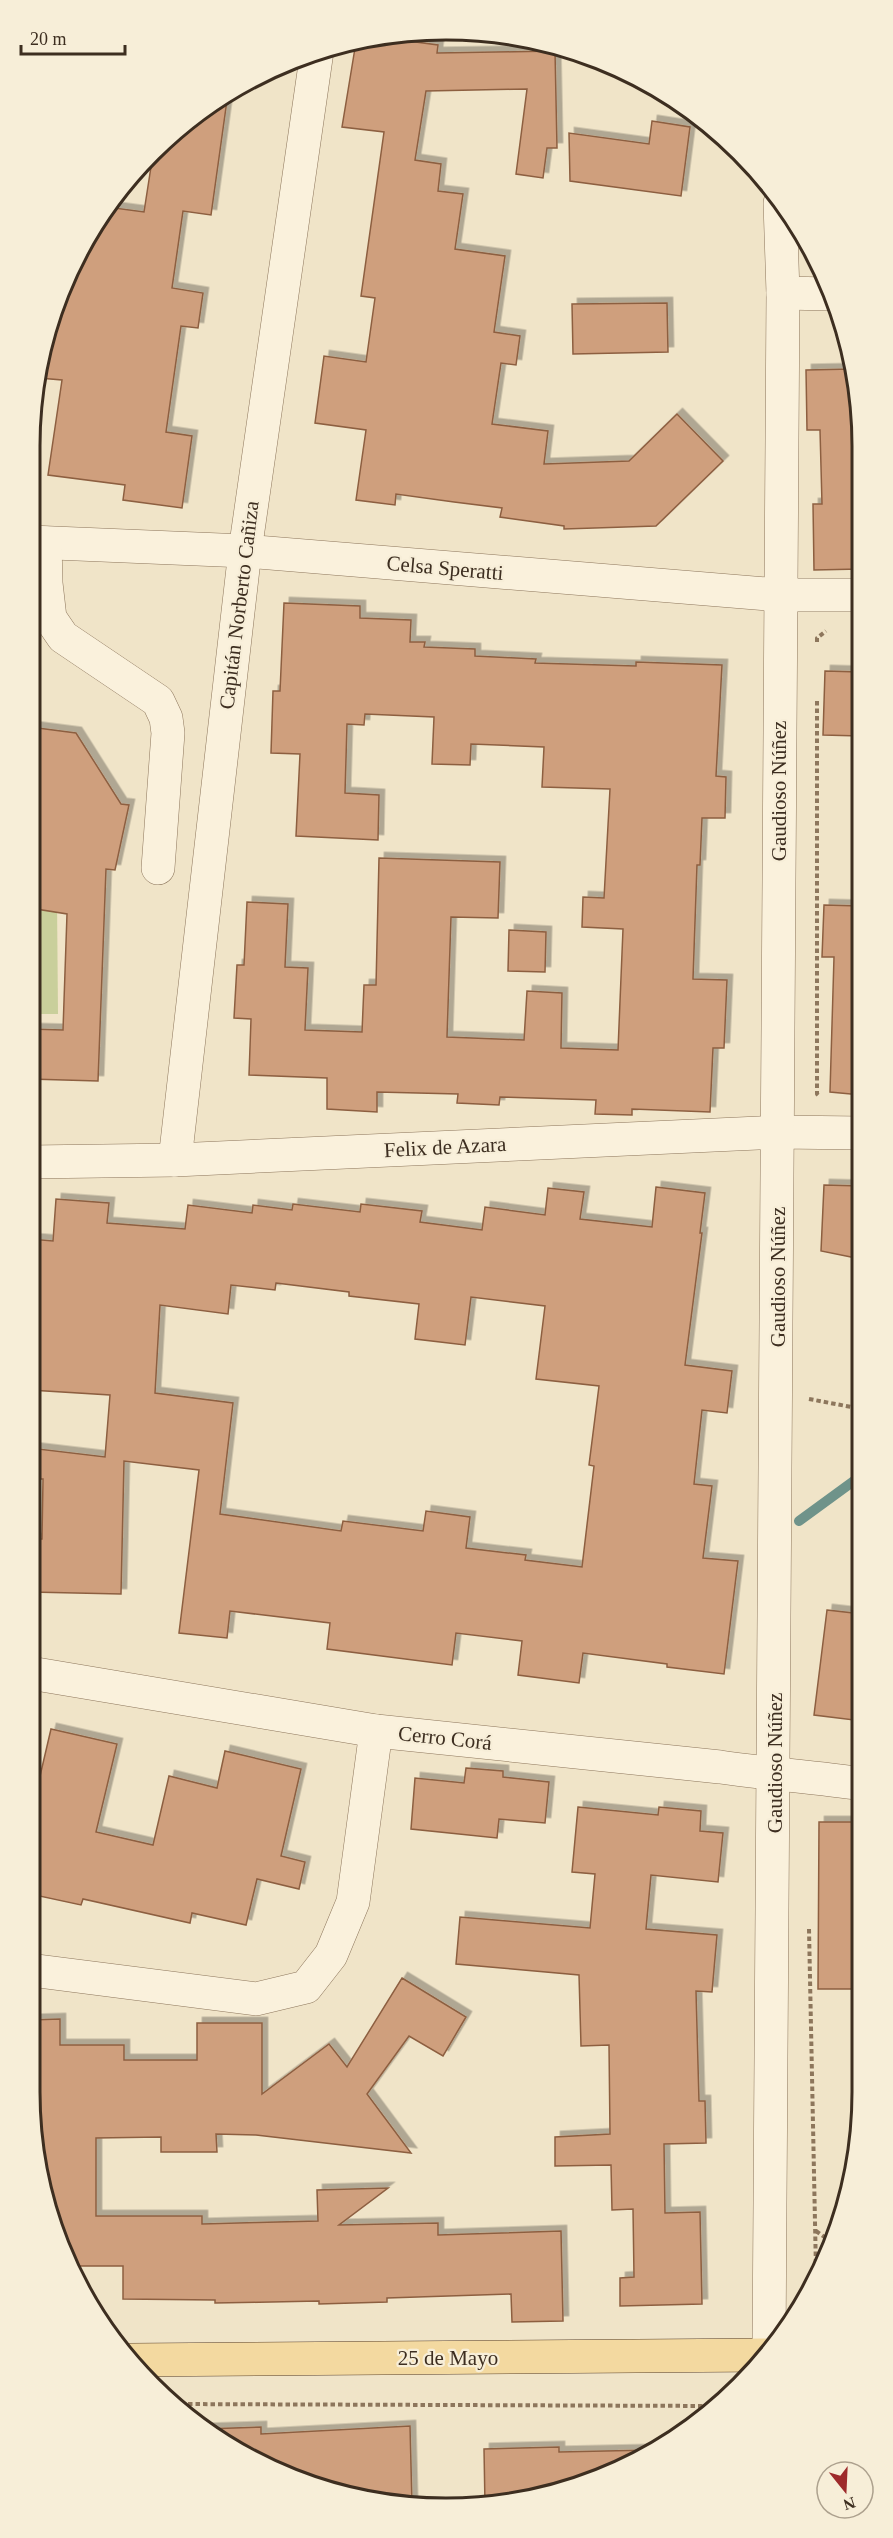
<svg xmlns="http://www.w3.org/2000/svg" width="893" height="2538" font-family="'Times New Roman',serif">
	<defs>
		<filter id="shadow"><feDropShadow dx="5.5" dy="-5.5" stdDeviation="0" flood-color="#0004"/></filter>
	</defs>
	<rect width="100%" height="100%" fill="#f0e4c8"/>
	<path fill="#c9cf9b" d="M 30,899 L 57,899 L 58,1014 L 30,1014 Z"/>
	<g fill="none" stroke-linecap="round" stroke-linejoin="round">
		<path stroke="#6f938a" stroke-width="10" d="M 799,1521 L 862,1475"/>
	</g>
	<g fill="#cf9f7d" stroke="#8d5f41" stroke-width="1.5" fill-rule="evenodd" filter="url(#shadow)">
		<path d="M 378,37 L 438,45 L 437,53 L 555,51 L 557,148 L 547,148 L 543,178 L 516,174 L 527,89 L 426,91 L 415,160 L 441,164 L 438,191 L 463,194 L 455,249 L 505,256 L 494,332 L 520,336 L 516,365 L 501,363 L 492,424 L 548,431 L 544,464 L 629,461 L 677,414 L 723,461 L 656,526 L 564,529 L 564,526 L 500,517 L 502,508 L 454,502 L 396,494 L 395,505 L 356,500 L 366,430 L 315,423 L 324,356 L 366,362 L 375,298 L 361,296 L 384,132 L 342,127 L 356,42 Z"/>
		<path d="M 228,93 L 211,215 L 183,211 L 172,288 L 203,293 L 198,328 L 181,326 L 166,432 L 192,436 L 182,508 L 123,500 L 125,485 L 48,475 L 62,380 L 39,378 L 44,339 L 73,263 L 107,207 L 144,212 L 153,154 L 172,134 Z"/>
		<path d="M 652,121 L 690,127 L 681,196 L 570,181 L 569,133 L 649,144 Z"/>
		<path d="M 667,303 L 668,352 L 573,354 L 572,304 Z"/>
		<path d="M 852,369 L 859,392 L 860,569 L 814,570 L 813,504 L 822,504 L 820,430 L 807,430 L 806,370 Z"/>
		<path d="M 284,603 L 360,606 L 360,618 L 411,620 L 410,642 L 425,642 L 424,647 L 475,649 L 475,656 L 536,659 L 535,663 L 636,666 L 636,662 L 722,665 L 716,776 L 726,777 L 725,818 L 702,818 L 700,865 L 697,865 L 693,979 L 727,980 L 724,1048 L 713,1048 L 710,1112 L 632,1109 L 632,1115 L 595,1114 L 596,1100 L 500,1097 L 499,1105 L 457,1103 L 458,1094 L 377,1092 L 377,1112 L 327,1109 L 327,1078 L 249,1075 L 251,1019 L 234,1018 L 237,965 L 244,965 L 247,902 L 288,904 L 285,967 L 308,968 L 305,1030 L 362,1032 L 364,985 L 376,985 L 379,858 L 500,862 L 498,918 L 451,917 L 447,1037 L 524,1040 L 527,991 L 562,993 L 561,1048 L 618,1050 L 623,929 L 582,927 L 583,897 L 604,898 L 610,789 L 542,787 L 544,747 L 471,744 L 470,765 L 432,764 L 434,717 L 365,714 L 364,725 L 347,724 L 345,793 L 379,795 L 378,840 L 296,836 L 300,754 L 271,753 L 273,691 L 280,691 Z"/>
		<path d="M 825,671 L 860,672 L 860,736 L 823,735 Z"/>
		<path d="M 30,727 L 76,733 L 121,804 L 129,805 L 115,870 L 106,869 L 98,1081 L 30,1079 L 30,1029 L 63,1030 L 67,914 L 30,908 Z"/>
		<path d="M 824,905 L 860,906 L 861,1095 L 830,1092 L 834,957 L 822,957 Z"/>
		<path d="M 509,930 L 546,932 L 545,972 L 508,971 Z"/>
		<path d="M 824,1185 L 861,1186 L 861,1259 L 821,1251 Z"/>
		<path d="M 656,1187 L 705,1193 L 700,1233 L 702,1233 L 685,1365 L 732,1371 L 727,1413 L 702,1410 L 694,1484 L 712,1486 L 703,1558 L 738,1561 L 724,1674 L 667,1667 L 667,1664 L 583,1653 L 579,1683 L 518,1675 L 522,1641 L 456,1633 L 452,1665 L 327,1649 L 330,1623 L 230,1611 L 227,1638 L 179,1633 L 199,1470 L 124,1461 L 121,1594 L 30,1592 L 30,1539 L 42,1539 L 43,1479 L 30,1479 L 30,1448 L 105,1457 L 110,1395 L 30,1390 L 30,1239 L 53,1241 L 56,1199 L 109,1203 L 107,1223 L 185,1229 L 188,1205 L 252,1213 L 253,1205 L 292,1210 L 293,1204 L 360,1212 L 361,1204 L 422,1211 L 420,1222 L 482,1230 L 485,1207 L 545,1215 L 548,1188 L 584,1192 L 580,1219 L 652,1227 ZM 276,1283 L 349,1292 L 349,1296 L 419,1304 L 415,1339 L 465,1345 L 471,1297 L 545,1306 L 536,1379 L 599,1386 L 589,1465 L 594,1466 L 582,1567 L 525,1560 L 526,1555 L 466,1548 L 470,1517 L 426,1511 L 423,1531 L 343,1521 L 341,1531 L 220,1514 L 233,1403 L 155,1393 L 160,1305 L 228,1314 L 231,1285 L 275,1290 Z"/>
		<path d="M 827,1610 L 862,1614 L 862,1721 L 814,1715 Z"/>
		<path d="M 51,1729 L 117,1744 L 96,1832 L 153,1845 L 169,1776 L 217,1788 L 225,1751 L 301,1769 L 281,1856 L 305,1862 L 299,1889 L 257,1879 L 246,1925 L 192,1913 L 190,1923 L 83,1899 L 81,1905 L 30,1894 L 30,1819 Z"/>
		<path d="M 466,1768 L 503,1771 L 503,1777 L 549,1782 L 545,1823 L 499,1819 L 497,1838 L 411,1829 L 415,1778 L 464,1783 Z"/>
		<path d="M 578,1807 L 658,1815 L 659,1807 L 701,1811 L 700,1831 L 723,1833 L 718,1882 L 651,1875 L 646,1929 L 717,1935 L 712,1992 L 696,1991 L 699,2101 L 705,2101 L 706,2143 L 664,2144 L 665,2213 L 700,2212 L 702,2304 L 620,2306 L 620,2278 L 634,2277 L 633,2209 L 612,2210 L 611,2165 L 555,2166 L 555,2137 L 610,2134 L 609,2045 L 581,2046 L 579,1975 L 456,1964 L 460,1917 L 590,1928 L 595,1874 L 572,1872 Z"/>
		<path d="M 819,1822 L 862,1822 L 863,1989 L 818,1989 Z"/>
		<path d="M 402,1978 L 466,2017 L 443,2056 L 409,2036 L 367,2094 L 411,2153 L 256,2135 L 216,2134 L 217,2152 L 161,2152 L 161,2137 L 96,2138 L 96,2216 L 202,2216 L 202,2224 L 318,2221 L 317,2190 L 388,2188 L 339,2225 L 438,2223 L 438,2235 L 561,2231 L 563,2321 L 512,2322 L 511,2294 L 387,2298 L 387,2302 L 319,2304 L 319,2301 L 215,2303 L 215,2300 L 123,2299 L 123,2266 L 71,2266 L 62,2251 L 38,2172 L 30,2091 L 30,2020 L 60,2019 L 60,2045 L 124,2045 L 124,2060 L 197,2060 L 197,2023 L 262,2023 L 262,2094 L 329,2044 L 347,2067 Z"/>
		<path d="M 410,2426 L 412,2505 L 392,2504 L 262,2465 L 205,2429 L 261,2427 L 261,2434 Z"/>
		<path d="M 559,2447 L 559,2452 L 651,2450 L 554,2494 L 485,2505 L 484,2449 Z"/>
	</g>
	<g fill="none" stroke-linecap="round" stroke-linejoin="round">
		<defs>
			<g id="minor">
				<path d="M 783,293 L 830,294"/>
				<path d="M 30,542 L 245,551 L 779,595 L 860,595"/>
				<path d="M 45,543 L 46,583 L 50,618 L 63,637 L 158,701 L 166,718 L 168,733 L 158,868"/>
				<path d="M 175,1160 L 245,551 L 317,51"/>
				<path d="M 30,1162 L 175,1160 L 779,1132 L 861,1133"/>
				<path d="M 30,1673 L 376,1731 L 720,1767 C 768,1774 815,1777 862,1784"/>
				<path d="M 30,1970 L 256,1999 L 306,1987 L 331,1955 L 353,1902 L 376,1731"/>
				<path d="M 769,2351 L 783,293 L 780,203"/>
			</g>
			<path id="major" d="M 130,2360 L 766,2355"/>
		</defs>
		<use href="#minor" stroke="#8d765c" stroke-width="34"/>
		<use href="#major" stroke="#5b4430" stroke-width="34"/>
		<g stroke="#8d765c" stroke-width="4" stroke-dasharray="4.5 3" stroke-linecap="butt">
			<path d="M 817,642 L 817,638 L 826,631"/>
			<path d="M 817,701 L 817,1094 L 820,1097"/>
			<path d="M 809,1399 L 862,1409"/>
			<path d="M 809,1929 L 816,2271"/>
			<path d="M 816,2231 L 830,2241"/>
			<path d="M 173,2404 L 716,2406"/>
		</g>
		<use href="#minor" stroke="#faf1dc" stroke-width="33"/>
		<use href="#major" stroke="#f3d9a0" stroke-width="33"/>
	</g>
	<g text-anchor="middle" dominant-baseline="central" stroke-width="4.5" stroke-linejoin="round" paint-order="stroke">
		<g font-size="21" fill="#3d2e20" stroke="#f7eed8">
			<text transform="translate(445 568) rotate(5)">Celsa Speratti</text>
			<text transform="translate(239 605) rotate(-83)">Capitán Norberto Cañiza</text>
			<text transform="translate(779 791) rotate(-90)">Gaudioso Núñez</text>
			<text transform="translate(445 1147) rotate(-3)">Felix de Azara</text>
			<text transform="translate(778 1277) rotate(-90)">Gaudioso Núñez</text>
			<text transform="translate(445 1738) rotate(6)">Cerro Corá</text>
			<text transform="translate(775 1763) rotate(-90)">Gaudioso Núñez</text>
			<text x="448" y="2358">25 de Mayo</text>
		</g>
	</g>
	<path d="M0 0H893V2538H0ZM446 40H446A406 406 0 0 1 852 446V2092A406 406 0 0 1 446 2498H446A406 406 0 0 1 40 2092V446A406 406 0 0 1 446 40Z" fill="#f7eed8" fill-rule="evenodd"/>
	<path fill="none" stroke="#3d2e20" stroke-width="3" d="M446 40H446A406 406 0 0 1 852 446V2092A406 406 0 0 1 446 2498H446A406 406 0 0 1 40 2092V446A406 406 0 0 1 446 40Z"/>
	<g transform="translate(845 2490) rotate(162)"><circle r="28" fill="#f7eed8" stroke="#ada18e" stroke-width="1.5"/>
	<path d="M0-4.5L10 22L0 15L-10 22Z" fill="#9e2a2b"/>
	<text y="-9" font-size="16" font-weight="bold" text-anchor="middle" fill="#3d2e20">N</text>
	</g>
	<path d="M21 45v9h104v-9" fill="none" stroke="#3d2e20" stroke-width="3"/>
	<text x="30" y="45" font-size="18" fill="#3d2e20" stroke="#f7eed8" stroke-width="4.5" paint-order="stroke">20 m</text>
</svg>
